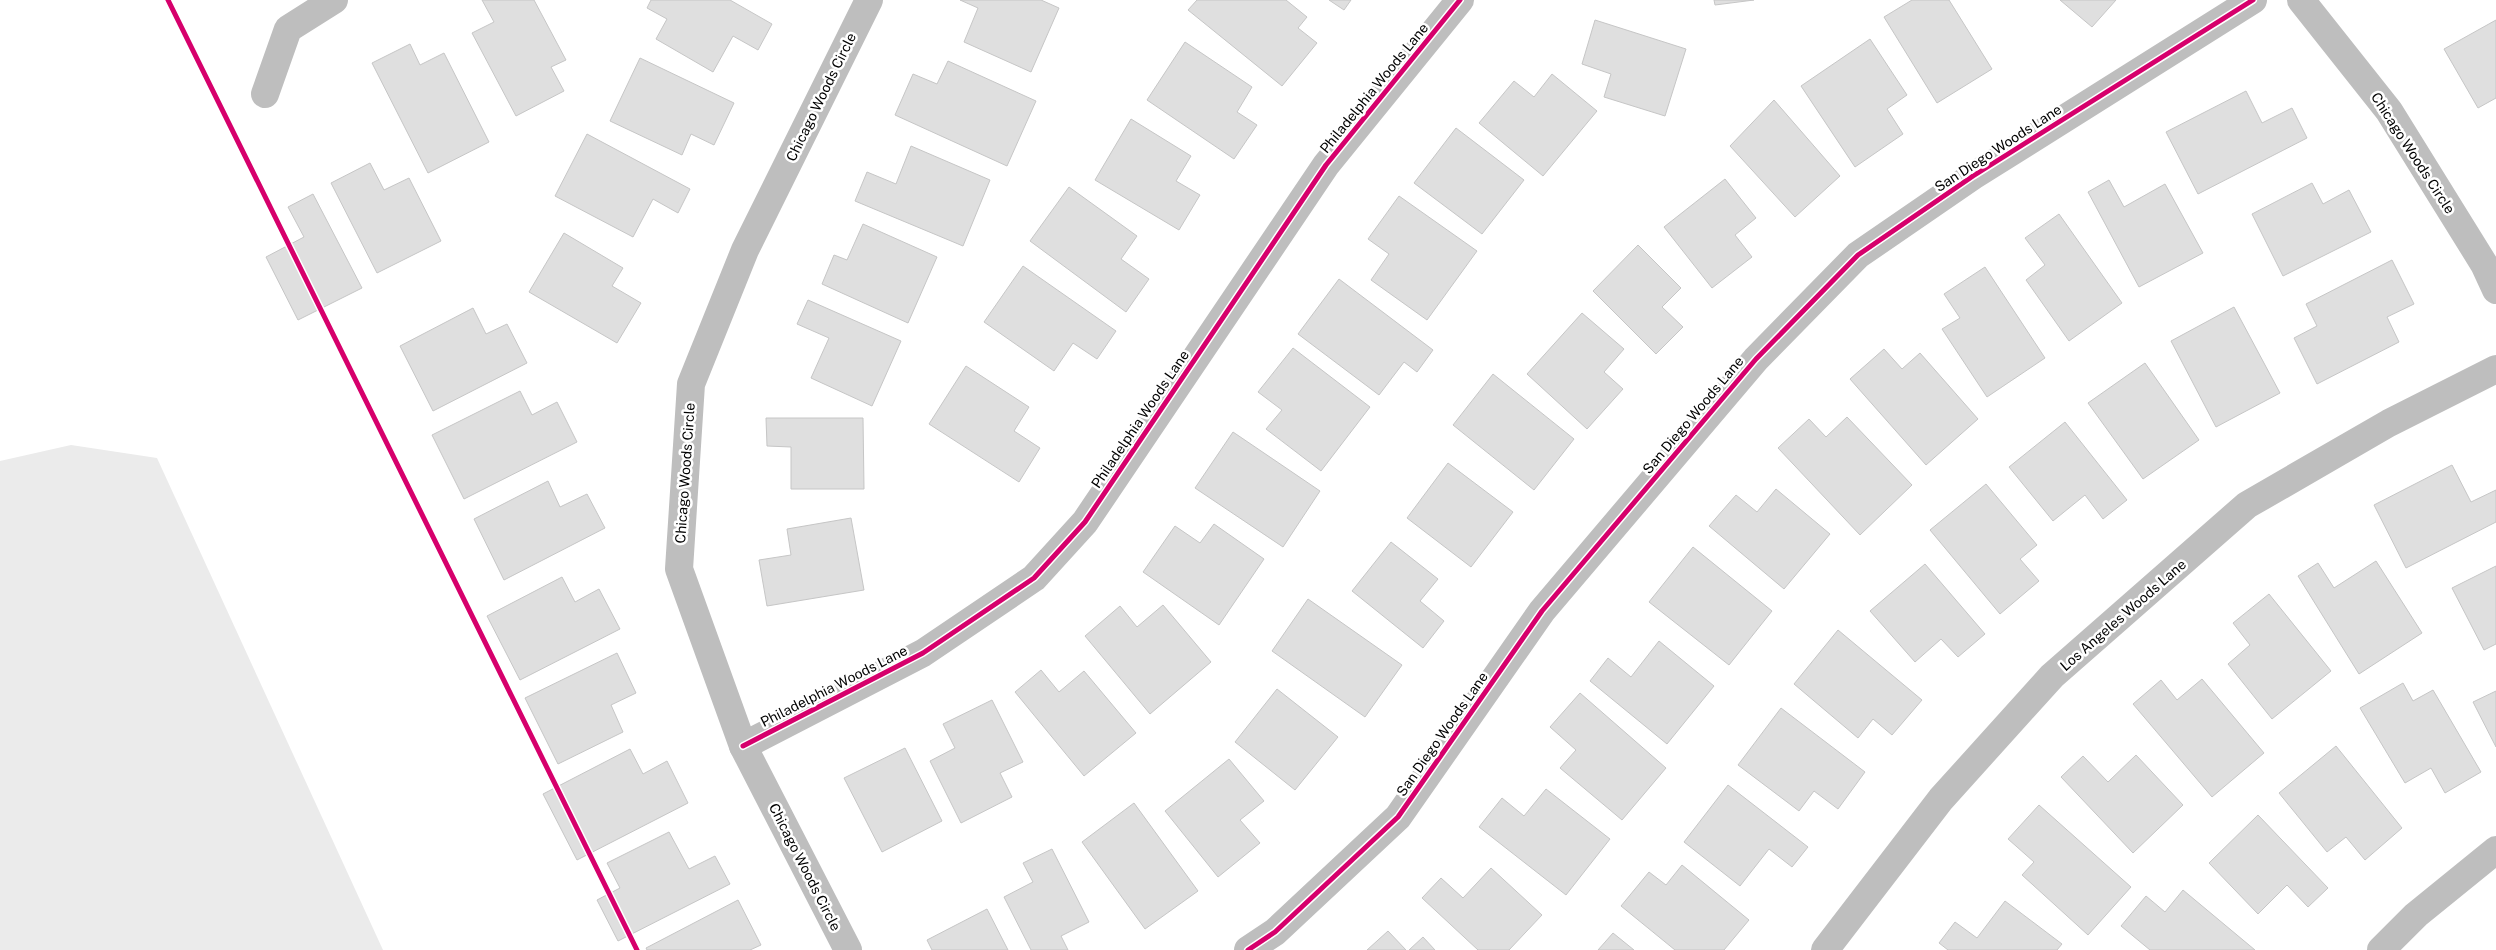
<svg xmlns="http://www.w3.org/2000/svg" width="2496" height="950" font-family="'Public Sans',sans-serif">
	<rect width="100%" height="100%" fill="#fff"/>
	<path fill="#ebebeb" d="M 71,445 L 157,458 L 383,950 L 0,950 L 0,461 Z"/>
	<g fill="#dfdfdf" stroke="#c6c6c6">
		<path d="M 482,0 L 534,0 L 566,60 L 551,67 L 564,91 L 516,116 L 472,33 L 494,22 Z"/>
		<path d="M 651,0 L 730,0 L 772,24 L 758,50 L 733,36 L 713,72 L 656,39 L 667,19 L 647,8 Z"/>
		<path d="M 960,0 L 1041,0 L 1059,8 L 1031,72 L 964,42 L 978,8 Z"/>
		<path d="M 1197,0 L 1286,0 L 1307,17 L 1298,28 L 1317,43 L 1282,86 L 1188,10 Z"/>
		<path d="M 1329,0 L 1351,0 L 1344,10 Z"/>
		<path d="M 1714,0 L 1754,0 L 1715,5 Z"/>
		<path d="M 1912,0 L 1949,0 L 1992,69 L 1937,103 L 1884,17 Z"/>
		<path d="M 2060,0 L 2116,0 L 2092,27 Z"/>
		<path d="M 1595,20 L 1686,49 L 1665,116 L 1604,97 L 1611,74 L 1582,64 Z"/>
		<path d="M 2496,20 L 2496,98 L 2478,108 L 2444,49 Z"/>
		<path d="M 1870,39 L 1907,95 L 1887,109 L 1903,134 L 1855,167 L 1801,86 Z"/>
		<path d="M 1185,42 L 1252,87 L 1237,112 L 1257,125 L 1234,159 L 1147,100 Z"/>
		<path d="M 410,44 L 420,65 L 444,53 L 489,142 L 428,173 L 372,63 Z"/>
		<path d="M 640,58 L 734,103 L 714,145 L 691,134 L 682,155 L 610,121 Z"/>
		<path d="M 948,61 L 1036,101 L 1007,166 L 895,115 L 913,74 L 937,84 Z"/>
		<path d="M 1552,74 L 1597,111 L 1543,176 L 1479,123 L 1514,81 L 1534,97 Z"/>
		<path d="M 2246,91 L 2262,123 L 2292,108 L 2307,138 L 2198,194 L 2166,132 Z"/>
		<path d="M 1774,100 L 1840,176 L 1795,217 L 1730,146 Z"/>
		<path d="M 1131,119 L 1191,156 L 1176,181 L 1200,195 L 1179,230 L 1095,180 Z"/>
		<path d="M 1456,128 L 1524,180 L 1482,234 L 1414,183 Z"/>
		<path d="M 587,134 L 690,189 L 678,213 L 653,199 L 633,237 L 555,196 Z"/>
		<path d="M 911,146 L 990,180 L 963,246 L 855,201 L 867,172 L 896,184 Z"/>
		<path d="M 370,163 L 384,190 L 409,178 L 441,241 L 377,273 L 331,183 Z"/>
		<path d="M 1725,179 L 1756,218 L 1735,235 L 1752,257 L 1712,288 L 1664,227 Z"/>
		<path d="M 2109,180 L 2124,207 L 2165,184 L 2203,253 L 2139,287 L 2088,192 Z"/>
		<path d="M 2312,183 L 2323,204 L 2349,190 L 2371,232 L 2283,276 L 2252,214 Z"/>
		<path d="M 1069,187 L 1137,236 L 1121,259 L 1149,279 L 1126,312 L 1030,241 Z"/>
		<path d="M 313,194 L 362,288 L 298,320 L 266,257 L 304,237 L 288,207 Z"/>
		<path d="M 1399,196 L 1477,251 L 1427,320 L 1371,280 L 1389,254 L 1368,239 Z"/>
		<path d="M 2059,214 L 2122,303 L 2069,341 L 2026,280 L 2045,265 L 2025,238 Z"/>
		<path d="M 863,224 L 937,257 L 908,323 L 822,284 L 834,255 L 847,260 Z"/>
		<path d="M 564,233 L 623,268 L 612,286 L 641,303 L 617,343 L 529,292 Z"/>
		<path d="M 1638,245 L 1681,288 L 1662,307 L 1683,327 L 1656,354 L 1593,291 Z"/>
		<path d="M 2392,260 L 2414,304 L 2387,317 L 2399,342 L 2317,384 L 2294,338 L 2317,326 L 2306,304 Z"/>
		<path d="M 1023,266 L 1116,331 L 1097,359 L 1073,343 L 1054,371 L 984,322 Z"/>
		<path d="M 1985,267 L 2045,358 L 1987,397 L 1942,329 L 1960,318 L 1944,294 Z"/>
		<path d="M 1339,279 L 1433,350 L 1417,372 L 1404,362 L 1379,395 L 1298,334 Z"/>
		<path d="M 808,300 L 901,341 L 872,406 L 811,378 L 829,338 L 797,324 Z"/>
		<path d="M 2234,307 L 2280,393 L 2216,427 L 2171,341 Z"/>
		<path d="M 473,308 L 486,334 L 507,324 L 527,363 L 433,411 L 400,346 Z"/>
		<path d="M 1582,313 L 1624,349 L 1604,372 L 1623,389 L 1587,429 L 1527,374 Z"/>
		<path d="M 1293,348 L 1370,407 L 1321,471 L 1266,429 L 1282,410 L 1258,392 Z"/>
		<path d="M 1884,349 L 1902,369 L 1920,353 L 1978,419 L 1926,465 L 1850,379 Z"/>
		<path d="M 2145,363 L 2199,440 L 2143,479 L 2088,403 Z"/>
		<path d="M 966,366 L 1029,407 L 1014,431 L 1040,448 L 1019,482 L 929,424 Z"/>
		<path d="M 1493,374 L 1574,439 L 1534,490 L 1453,425 Z"/>
		<path d="M 520,391 L 532,415 L 557,402 L 577,442 L 464,499 L 432,435 Z"/>
		<path d="M 1847,417 L 1912,485 L 1860,535 L 1778,448 L 1809,419 L 1826,437 Z"/>
		<path d="M 766,418 L 863,418 L 864,489 L 791,489 L 791,447 L 767,446 Z"/>
		<path d="M 2065,422 L 2127,500 L 2103,519 L 2085,495 L 2053,521 L 2009,467 Z"/>
		<path d="M 1233,432 L 1320,491 L 1283,547 L 1195,488 Z"/>
		<path d="M 1448,463 L 1513,512 L 1471,567 L 1407,518 Z"/>
		<path d="M 2452,465 L 2471,502 L 2496,490 L 2496,522 L 2406,568 L 2374,505 Z"/>
		<path d="M 548,481 L 560,507 L 587,494 L 605,528 L 504,580 L 474,519 Z"/>
		<path d="M 1986,484 L 2037,545 L 2020,559 L 2039,581 L 2000,614 L 1930,530 Z"/>
		<path d="M 1776,489 L 1830,534 L 1784,589 L 1709,526 L 1736,495 L 1757,512 Z"/>
		<path d="M 851,518 L 864,590 L 767,606 L 759,560 L 791,555 L 787,529 Z"/>
		<path d="M 1214,524 L 1264,559 L 1219,625 L 1143,572 L 1175,526 L 1200,543 Z"/>
		<path d="M 1391,542 L 1438,579 L 1420,601 L 1444,621 L 1423,648 L 1352,591 Z"/>
		<path d="M 1693,547 L 1772,611 L 1729,665 L 1649,602 Z"/>
		<path d="M 2376,561 L 2422,633 L 2359,674 L 2298,576 L 2318,563 L 2334,588 Z"/>
		<path d="M 1925,564 L 1985,634 L 1958,657 L 1941,639 L 1915,662 L 1870,611 Z"/>
		<path d="M 2496,566 L 2496,644 L 2484,650 L 2452,588 Z"/>
		<path d="M 562,577 L 575,602 L 599,589 L 620,629 L 520,680 L 487,616 Z"/>
		<path d="M 2269,594 L 2331,671 L 2272,719 L 2228,664 L 2250,645 L 2233,623 Z"/>
		<path d="M 1308,599 L 1402,665 L 1365,717 L 1272,651 Z"/>
		<path d="M 1163,605 L 1211,662 L 1150,714 L 1085,636 L 1120,606 L 1137,627 Z"/>
		<path d="M 1838,630 L 1922,700 L 1892,735 L 1873,719 L 1858,738 L 1794,684 Z"/>
		<path d="M 1659,641 L 1714,686 L 1667,744 L 1590,681 L 1608,658 L 1631,677 Z"/>
		<path d="M 617,653 L 636,693 L 611,705 L 623,732 L 558,764 L 525,698 Z"/>
		<path d="M 1041,670 L 1059,692 L 1084,671 L 1136,733 L 1084,776 L 1015,692 Z"/>
		<path d="M 2202,679 L 2264,753 L 2212,797 L 2133,704 L 2161,680 L 2177,700 Z"/>
		<path d="M 2403,683 L 2413,701 L 2433,690 L 2481,772 L 2445,793 L 2431,768 L 2405,783 L 2360,708 Z"/>
		<path d="M 1277,689 L 1338,737 L 1295,790 L 1235,742 Z"/>
		<path d="M 2496,691 L 2496,747 L 2473,702 Z"/>
		<path d="M 1580,693 L 1666,768 L 1622,820 L 1560,768 L 1576,750 L 1550,727 Z"/>
		<path d="M 992,700 L 1023,762 L 1000,773 L 1012,797 L 961,823 L 930,761 L 955,748 L 943,724 Z"/>
		<path d="M 1781,708 L 1865,772 L 1838,809 L 1814,791 L 1799,811 L 1738,765 Z"/>
		<path d="M 2336,746 L 2402,828 L 2365,860 L 2346,837 L 2327,852 L 2279,793 Z"/>
		<path d="M 905,748 L 942,821 L 882,852 L 844,778 Z"/>
		<path d="M 630,749 L 643,774 L 667,761 L 688,803 L 577,860 L 543,794 Z"/>
		<path d="M 2136,755 L 2183,805 L 2133,853 L 2061,777 L 2083,756 L 2108,782 Z"/>
		<path d="M 1229,759 L 1264,801 L 1240,820 L 1260,843 L 1218,877 L 1165,811 Z"/>
		<path d="M 1728,785 L 1808,847 L 1792,867 L 1769,849 L 1740,886 L 1684,842 Z"/>
		<path d="M 1546,789 L 1610,839 L 1566,895 L 1479,827 L 1502,798 L 1524,816 Z"/>
		<path d="M 1134,803 L 1198,891 L 1145,929 L 1082,842 Z"/>
		<path d="M 2039,805 L 2131,887 L 2088,935 L 2022,875 L 2034,862 L 2008,839 Z"/>
		<path d="M 2258,815 L 2328,888 L 2308,907 L 2287,885 L 2258,914 L 2209,863 Z"/>
		<path d="M 669,832 L 689,869 L 715,856 L 730,884 L 618,941 L 597,900 L 620,888 L 607,863 Z"/>
		<path d="M 1052,849 L 1089,922 L 1061,936 L 1068,950 L 1031,950 L 1004,897 L 1033,882 L 1023,863 Z"/>
		<path d="M 1682,865 L 1749,920 L 1724,950 L 1675,950 L 1621,906 L 1649,872 L 1666,885 Z"/>
		<path d="M 1491,868 L 1542,915 L 1509,950 L 1478,950 L 1422,898 L 1441,878 L 1463,898 Z"/>
		<path d="M 2183,890 L 2255,950 L 2150,950 L 2121,926 L 2146,896 L 2165,912 Z"/>
		<path d="M 738,900 L 761,945 L 750,950 L 647,950 L 646,948 Z"/>
		<path d="M 2005,901 L 2062,944 L 2057,950 L 1948,950 L 1939,943 L 1955,922 L 1977,938 Z"/>
		<path d="M 987,909 L 1008,950 L 932,950 L 927,940 Z"/>
		<path d="M 1388,931 L 1406,950 L 1367,950 Z"/>
		<path d="M 1613,933 L 1634,950 L 1598,950 Z"/>
		<path d="M 1423,937 L 1435,950 L 1409,950 Z"/>
	</g>
	<g fill="none" stroke-linecap="round" stroke-linejoin="round">
		<g stroke="#bebebe" stroke-width="28">
			<path d="M 2301,0 L 2389,111 L 2484,264 L 2496,290"/>
			<path d="M 265,94 L 288,29 L 334,0"/>
			<path d="M 743,746 L 923,653 L 1034,578 L 1085,522 L 1326,165 L 1460,0"/>
			<path d="M 848,950 L 743,746 L 679,569 L 691,384 L 745,250 L 869,0"/>
			<path d="M 1248,950 L 1275,932 L 1398,817 L 1542,611 L 1756,359 L 1858,255 L 1973,176 L 2253,0"/>
			<path d="M 1825,950 L 1941,799 L 2052,676 L 2247,505 L 2389,423 L 2496,369"/>
			<path d="M 2381,950 L 2416,915 L 2496,850"/>
		</g>
		<defs>
			<g id="cycleway">
				<path d="M 168,0 L 637,950"/>
				<path d="M 743,746 L 923,653 L 1034,578 L 1085,522 L 1326,165 L 1460,0"/>
				<path d="M 1248,950 L 1275,932 L 1398,817 L 1542,611 L 1756,359 L 1858,255 L 1973,176 L 2253,0"/>
			</g>
		</defs>
		<use href="#cycleway" stroke="#fff" stroke-width="8"/>
		<use href="#cycleway" stroke="#d6006c" stroke-width="5"/>
	</g>
	<g text-anchor="middle" dominant-baseline="central" stroke-width="5" stroke-linejoin="round" paint-order="stroke">
		<g font-size="14" fill="#000" stroke="#fff">
			<text transform="translate(1374 88) rotate(-51)">Philadelphia Woods Lane</text>
			<text transform="translate(821 97) rotate(-64)">Chicago Woods Circle</text>
			<text transform="translate(1998 148) rotate(-33)">San Diego Woods Lane</text>
			<text transform="translate(2413 153) rotate(57)">Chicago Woods Circle</text>
			<text transform="translate(1693 415) rotate(-50)">San Diego Woods Lane</text>
			<text transform="translate(1140 419) rotate(-56)">Philadelphia Woods Lane</text>
			<text transform="translate(685 473) rotate(-86)">Chicago Woods Circle</text>
			<text transform="translate(2123 615) rotate(-41)">Los Angeles Woods Lane</text>
			<text transform="translate(834 686) rotate(-27)">Philadelphia Woods Lane</text>
			<text transform="translate(1442 734) rotate(-55)">San Diego Woods Lane</text>
			<text transform="translate(805 867) rotate(63)">Chicago Woods Circle</text>
		</g>
	</g>
</svg>
